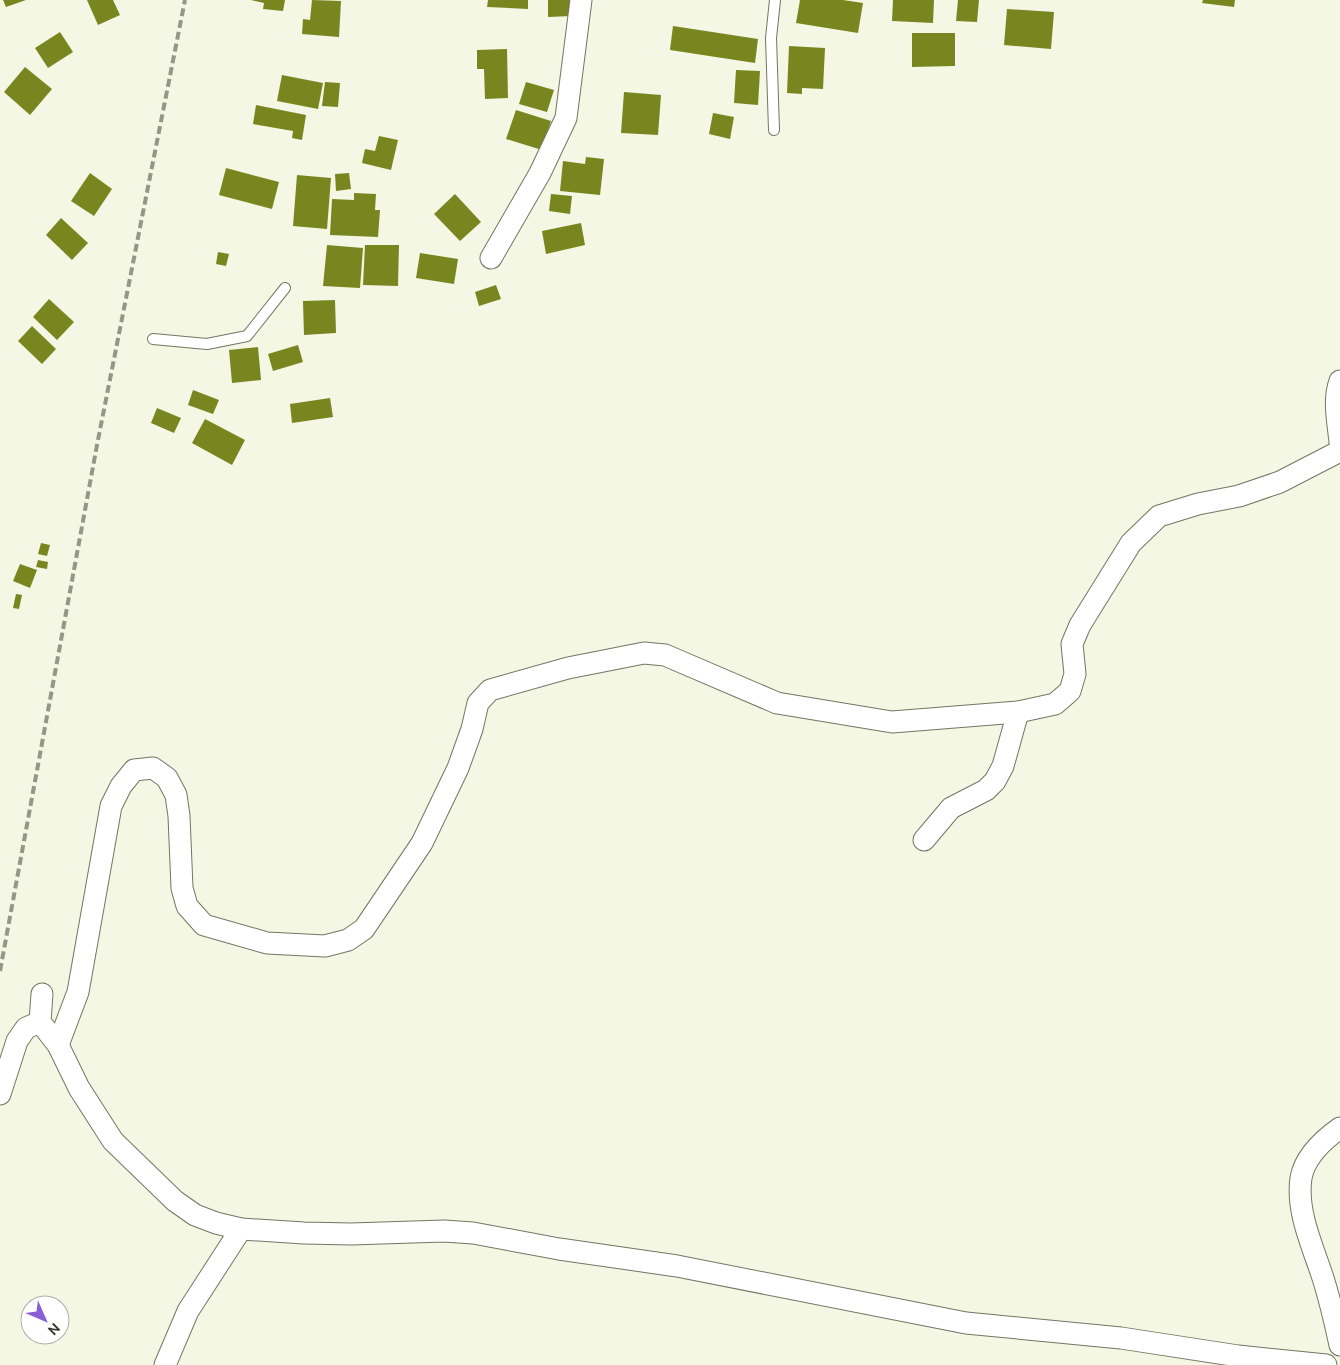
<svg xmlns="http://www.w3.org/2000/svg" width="1340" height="1365" font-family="Ubuntu,sans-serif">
	<rect width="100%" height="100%" fill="#f3f7e3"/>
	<g fill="#798620">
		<path d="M 3,0 L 26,0 L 6,7 Z"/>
		<path d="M 87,0 L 113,0 L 120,15 L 98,25 Z"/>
		<path d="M 251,0 L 285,0 L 283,11 L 263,9 L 264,3 Z"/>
		<path d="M 312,0 L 341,1 L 339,37 L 302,34 L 303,19 L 310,20 Z"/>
		<path d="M 488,0 L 528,0 L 528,9 L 487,7 Z"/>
		<path d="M 548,0 L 570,0 L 571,16 L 548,17 Z"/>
		<path d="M 800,0 L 843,0 L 863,3 L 858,33 L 796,23 Z"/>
		<path d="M 893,0 L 934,0 L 933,23 L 892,21 Z"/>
		<path d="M 958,0 L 979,0 L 977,22 L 956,21 Z"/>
		<path d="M 1203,0 L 1235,0 L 1234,7 L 1202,3 Z"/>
		<path d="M 1007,9 L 1054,12 L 1051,49 L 1004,45 Z"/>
		<path d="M 673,26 L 758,39 L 755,63 L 670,50 Z"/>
		<path d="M 60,32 L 73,52 L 48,68 L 35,48 Z"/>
		<path d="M 912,33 L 955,33 L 955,66 L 912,67 Z"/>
		<path d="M 789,46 L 825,48 L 823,89 L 802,88 L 802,94 L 787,93 Z"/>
		<path d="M 507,49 L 508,98 L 485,99 L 484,69 L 477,69 L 477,50 Z"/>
		<path d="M 25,67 L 52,89 L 30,115 L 4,92 Z"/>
		<path d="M 736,70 L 760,71 L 758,105 L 734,103 Z"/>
		<path d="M 282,75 L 323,83 L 318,109 L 277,101 Z"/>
		<path d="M 325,82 L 340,83 L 338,107 L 322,106 Z"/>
		<path d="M 526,82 L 554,90 L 547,112 L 519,104 Z"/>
		<path d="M 624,92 L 661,95 L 658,135 L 621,133 Z"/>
		<path d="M 256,105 L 306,115 L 302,140 L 292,138 L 293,131 L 253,124 Z"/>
		<path d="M 516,110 L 551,121 L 542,150 L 506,139 Z"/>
		<path d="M 713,113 L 734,117 L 730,139 L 709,134 Z"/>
		<path d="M 379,136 L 398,140 L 391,170 L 362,163 L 365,149 L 375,151 Z"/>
		<path d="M 586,157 L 604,159 L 600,195 L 560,191 L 563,161 L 585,164 Z"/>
		<path d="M 226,168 L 279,182 L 272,209 L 219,195 Z"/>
		<path d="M 90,173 L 112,189 L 94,216 L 71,201 Z"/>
		<path d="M 349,173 L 351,189 L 336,191 L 335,174 Z"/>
		<path d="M 297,175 L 331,178 L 327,229 L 293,226 Z"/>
		<path d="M 354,193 L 376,194 L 375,210 L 380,210 L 378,237 L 330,235 L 332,199 L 354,200 Z"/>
		<path d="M 455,194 L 481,222 L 460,241 L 434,214 Z"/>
		<path d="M 551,194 L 572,196 L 570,214 L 549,211 Z"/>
		<path d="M 61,218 L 88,243 L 72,260 L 46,235 Z"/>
		<path d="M 581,223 L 585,245 L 546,254 L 542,231 Z"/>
		<path d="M 327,245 L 363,248 L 360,288 L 323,286 Z"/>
		<path d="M 365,245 L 399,245 L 398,286 L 363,285 Z"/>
		<path d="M 218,252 L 229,254 L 226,266 L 216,264 Z"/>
		<path d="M 420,253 L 458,259 L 454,284 L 416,278 Z"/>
		<path d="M 496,285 L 501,299 L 479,306 L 475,292 Z"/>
		<path d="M 49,299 L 74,322 L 57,340 L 33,317 Z"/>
		<path d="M 335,300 L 336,333 L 304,335 L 303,301 Z"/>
		<path d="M 32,326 L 56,349 L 42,364 L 18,341 Z"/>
		<path d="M 298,345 L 303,362 L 273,371 L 268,354 Z"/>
		<path d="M 258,347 L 261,380 L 232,383 L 229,350 Z"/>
		<path d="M 193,390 L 219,400 L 213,414 L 188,405 Z"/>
		<path d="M 330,398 L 333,417 L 292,423 L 290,404 Z"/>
		<path d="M 157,408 L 181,418 L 174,433 L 151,423 Z"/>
		<path d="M 205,419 L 245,440 L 232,465 L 192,443 Z"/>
		<path d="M 41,543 L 50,545 L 47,556 L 38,554 Z"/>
		<path d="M 38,560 L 48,562 L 47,569 L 36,567 Z"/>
		<path d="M 20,564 L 37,570 L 30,588 L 13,581 Z"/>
		<path d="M 16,594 L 22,595 L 19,609 L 13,608 Z"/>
	</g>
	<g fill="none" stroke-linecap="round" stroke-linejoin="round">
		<defs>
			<g id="lane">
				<path d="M 774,130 L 771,38 L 775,0"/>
				<path d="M 153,339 L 207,344 L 247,336 L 285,288"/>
			</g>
			<g id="street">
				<path d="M 491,258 L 540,173 L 566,118 L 581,0"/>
				<path d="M 1340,381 C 1333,400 1338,422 1340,442"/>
				<path d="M 924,840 L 951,808 L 986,790 L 995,781 L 1003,766 L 1018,712"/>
				<path d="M 42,994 L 40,1022 L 58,1045 L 79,1088 L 113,1141 L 175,1201 L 195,1215 L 216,1223 L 241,1229 L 304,1233 L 351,1234 L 444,1231 L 473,1233 L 559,1249 L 677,1266 L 966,1323 L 1121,1338 L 1238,1356 L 1326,1365"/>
				<path d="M 58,1045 L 78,992 L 111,806 L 121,786 L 134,770 L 153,768 L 167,778 L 176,795 L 179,816 L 182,888 L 187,906 L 204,925 L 267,943 L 325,946 L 348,940 L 364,929 L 422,843 L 458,768 L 472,729 L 478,703 L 490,690 L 568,668 L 644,653 L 665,655 L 777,703 L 892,722 L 1018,712 L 1055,704 L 1070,691 L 1075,674 L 1072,644 L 1080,625 L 1131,543 L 1159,516 L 1198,504 L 1239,496 L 1280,482 L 1340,451"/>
				<path d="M 0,1094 L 17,1041 L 26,1028 L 40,1022"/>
				<path d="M 1340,1128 C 1323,1140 1305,1156 1301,1178 C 1296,1212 1313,1247 1323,1278 C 1330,1300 1335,1322 1340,1345"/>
				<path d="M 165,1365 L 188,1311 L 241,1229"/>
			</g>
		</defs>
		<use href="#lane" stroke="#727664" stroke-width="12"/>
		<use href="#street" stroke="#727664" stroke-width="23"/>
		<use href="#lane" stroke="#fff" stroke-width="10"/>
		<use href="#street" stroke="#fff" stroke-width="21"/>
		<path stroke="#939688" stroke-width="4" stroke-dasharray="8 4" stroke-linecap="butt" d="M 0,971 L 97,445 L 185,0"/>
	</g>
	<g transform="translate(45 1320) rotate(135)"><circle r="24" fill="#ffffff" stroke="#afafac"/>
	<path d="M0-4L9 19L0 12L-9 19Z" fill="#895ed8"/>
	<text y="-8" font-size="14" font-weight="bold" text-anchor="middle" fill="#363830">N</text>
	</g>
</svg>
